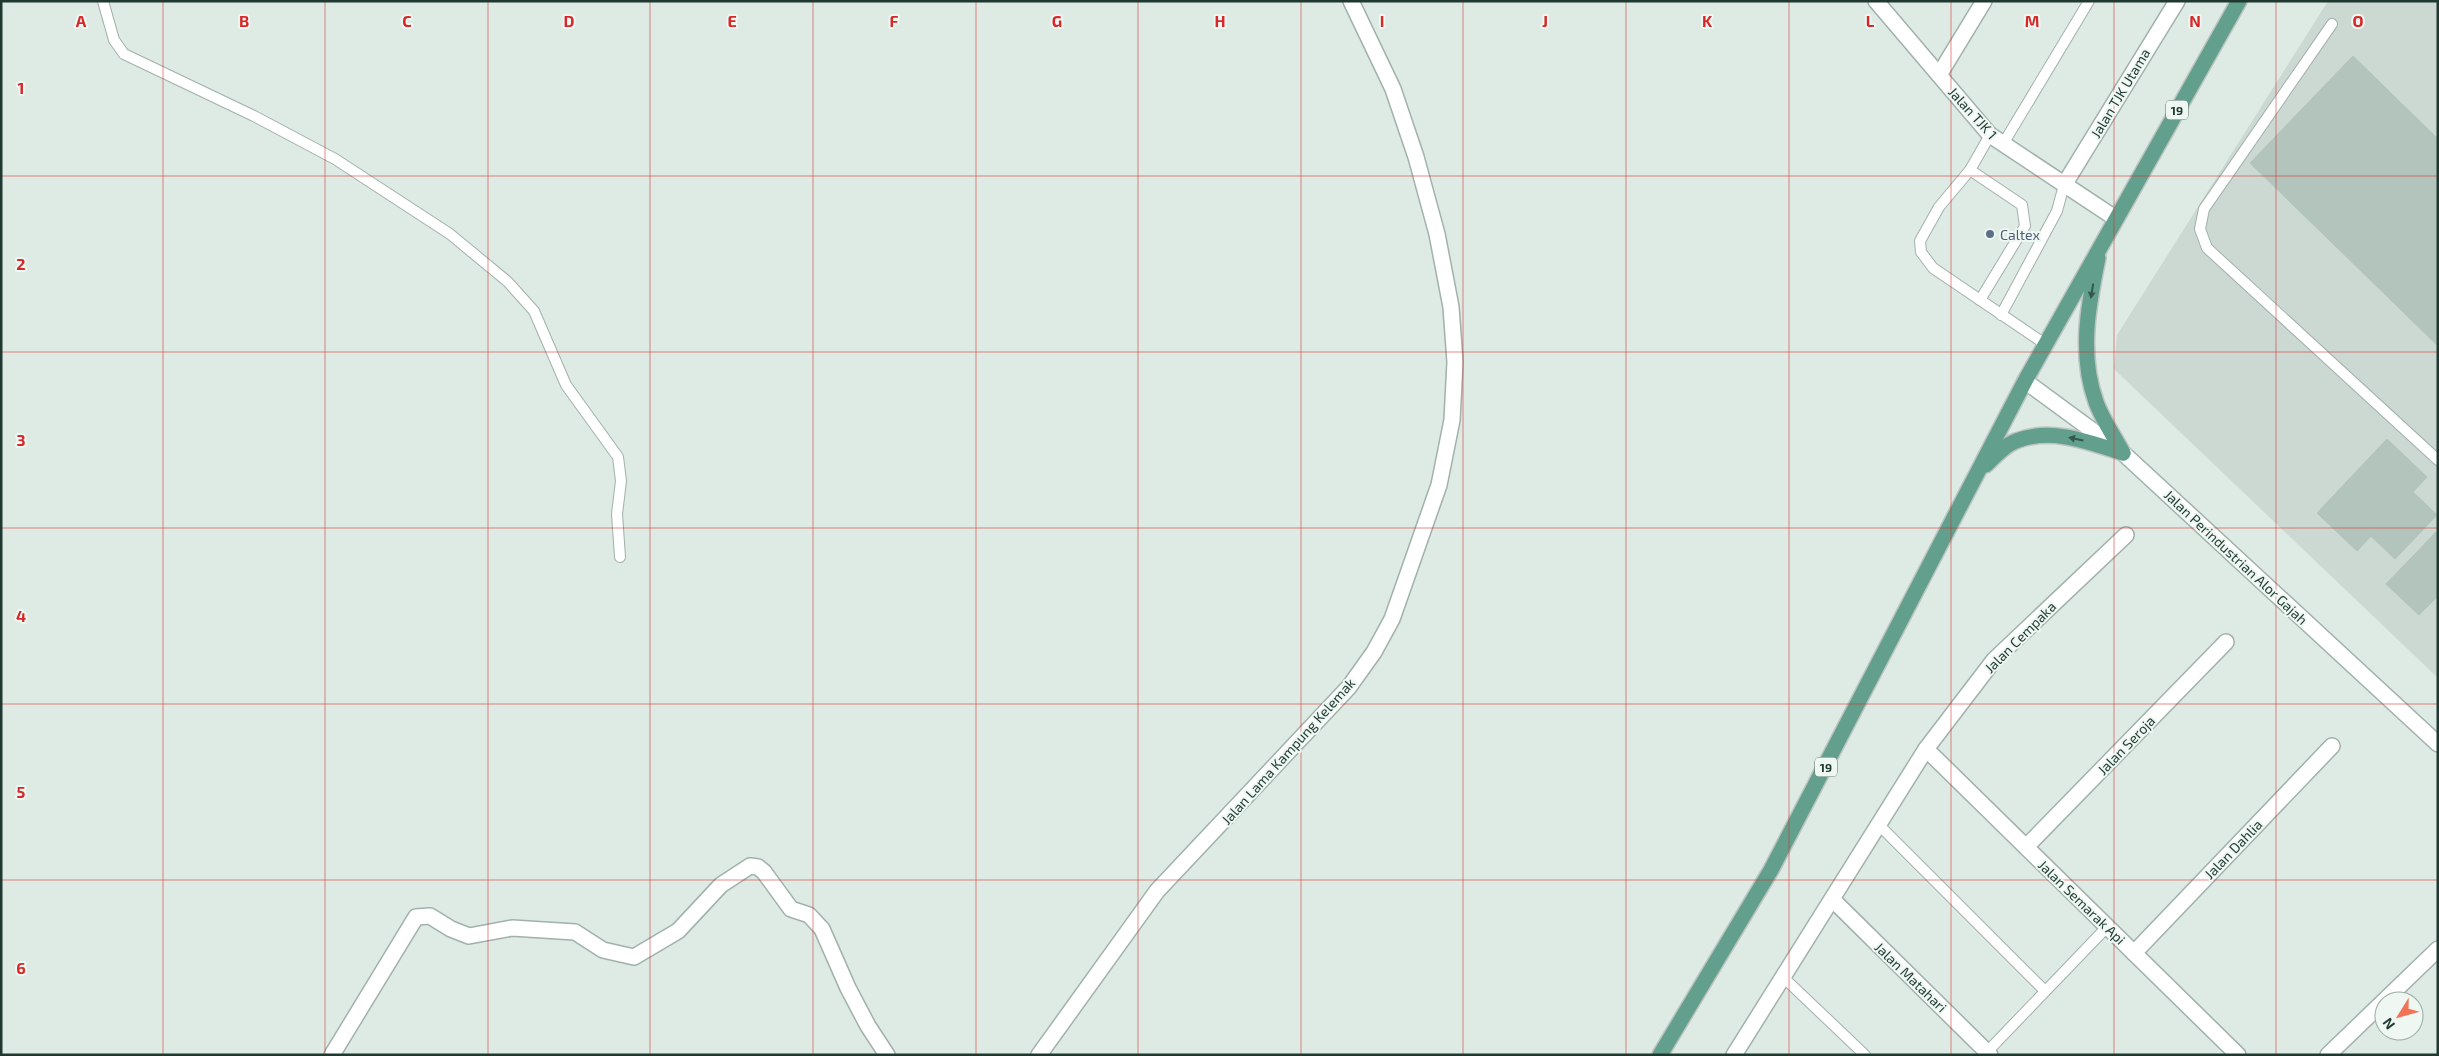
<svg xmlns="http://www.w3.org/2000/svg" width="2439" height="1056" font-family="'Exo 2',sans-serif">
	<rect width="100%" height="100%" fill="#deeae4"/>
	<path fill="#ccd9d3" d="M 2328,1 L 2438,1 L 2438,678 L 2114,369 L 2117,335 Z"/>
	<g fill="#b3c4bd" stroke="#b1c3bb">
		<path d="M 2353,56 L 2438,139 L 2438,346 L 2250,163 Z"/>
		<path d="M 2387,439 L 2427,477 L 2413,492 L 2437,515 L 2395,559 L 2371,536 L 2357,551 L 2317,513 Z"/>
		<path d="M 2438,530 L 2438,596 L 2419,615 L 2386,584 Z"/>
	</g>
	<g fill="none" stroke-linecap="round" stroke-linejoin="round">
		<defs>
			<g id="service">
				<path d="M 103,1 L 114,40 L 124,54 L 254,116 L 335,159 L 450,234 L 508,282 L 534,311 L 566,385 L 618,457 L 621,481 L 617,514 L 620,557"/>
				<path d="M 2332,24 L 2204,209 L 2200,229 L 2207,248 L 2438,460"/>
				<path d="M 1990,135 L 1970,170 L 1939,207 L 1920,241 L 1921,252 L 1933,268 L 2045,344"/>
				<path d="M 2003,144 L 2089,1"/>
				<path d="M 1970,170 L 2022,205 L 2025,226 L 1980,300"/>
				<path d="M 2001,315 L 2057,211 L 2064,185"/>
				<path d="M 1879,825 L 2045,991"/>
				<path d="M 1783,977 L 1865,1055"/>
				<path d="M 1987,1052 L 2107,927"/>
			</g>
			<g id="minor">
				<path d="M 1876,1 L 1990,135 L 2115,218"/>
				<path d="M 1939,75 L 1984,1"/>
				<path d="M 2064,185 L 2177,1"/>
				<path d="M 1926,749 L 2238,1055"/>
				<path d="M 2026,847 L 2226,642"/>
				<path d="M 1832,899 L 1990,1055"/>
				<path d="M 2134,953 L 2332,746"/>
				<path d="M 332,1055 L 416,917 L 430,916 L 451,929 L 469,936 L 512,928 L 575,932 L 603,950 L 634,957 L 678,931 L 721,885 L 750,866 L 758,867 L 764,872 L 791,909 L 809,915 L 822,929 L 848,988 L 868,1026 L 887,1055"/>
				<path d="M 1039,1055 L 1157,891 L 1349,687 L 1374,652 L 1392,619 L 1439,485 L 1452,420 L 1455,362 L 1451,307 L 1437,234 L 1416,157 L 1393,89 L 1351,1"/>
				<path d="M 1734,1055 L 1926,749 L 1994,660 L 2126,535"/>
				<path d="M 2328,1055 L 2438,949"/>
			</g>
			<path id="tertiary" d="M 2025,381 L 2123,453 L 2438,744"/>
			<g id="primary">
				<path d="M 2098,258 C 2088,306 2079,355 2096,402 C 2102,419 2114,436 2123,453"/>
				<path d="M 1986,465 C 1995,456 2005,445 2016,441 C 2051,427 2089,442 2123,453"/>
				<path d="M 1660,1055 L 1771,870 L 2025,381 L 2239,1"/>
			</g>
		</defs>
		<use href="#service" stroke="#a1b1ab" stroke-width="12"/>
		<use href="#minor" stroke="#a1b1ab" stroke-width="18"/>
		<use href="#tertiary" stroke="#a1b1ab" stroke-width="18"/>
		<use href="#primary" stroke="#bcc4c1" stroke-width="18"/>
		<use href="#service" stroke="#fff" stroke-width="10"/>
		<use href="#minor" stroke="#fff" stroke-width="15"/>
		<use href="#tertiary" stroke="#fff" stroke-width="15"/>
		<use href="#primary" stroke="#62a08d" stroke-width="15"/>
	</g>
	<defs><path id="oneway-solid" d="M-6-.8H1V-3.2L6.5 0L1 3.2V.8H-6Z" transform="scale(1.25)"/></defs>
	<g fill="#33584d">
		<use href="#oneway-solid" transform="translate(2092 291) rotate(99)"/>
		<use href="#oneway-solid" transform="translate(2076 439) rotate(-168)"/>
	</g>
	<path fill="none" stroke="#d62828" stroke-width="1" stroke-opacity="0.55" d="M 163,1 L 163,1055M 325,1 L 325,1055M 488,1 L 488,1055M 650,1 L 650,1055M 813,1 L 813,1055M 976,1 L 976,1055M 1138,1 L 1138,1055M 1301,1 L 1301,1055M 1463,1 L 1463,1055M 1626,1 L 1626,1055M 1789,1 L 1789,1055M 1951,1 L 1951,1055M 2114,1 L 2114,1055M 2276,1 L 2276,1055M 1,176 L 2438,176M 1,352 L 2438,352M 1,528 L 2438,528M 1,704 L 2438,704M 1,880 L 2438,880"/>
	<circle fill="#5c6f8a" stroke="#eef7f2" stroke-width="2" cx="1990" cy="234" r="5"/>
	<g text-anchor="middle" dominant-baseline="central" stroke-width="4" stroke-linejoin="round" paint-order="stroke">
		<g fill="#eef7f2" stroke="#5d726b" stroke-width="1">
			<rect x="2166" y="100.5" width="22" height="19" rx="4"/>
			<rect x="1815" y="757.5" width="22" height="19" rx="4"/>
		</g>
		<g font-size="12" font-weight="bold" fill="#1f3931">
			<text x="2177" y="110">19</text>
			<text x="1826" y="767">19</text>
		</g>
		<g font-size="14" fill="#1f3931" stroke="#eef7f2">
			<text transform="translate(2120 93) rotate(-59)">Jalan TJK Utama</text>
			<text transform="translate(1973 113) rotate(48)">Jalan TJK 1</text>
			<text transform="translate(2236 557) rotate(43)">Jalan Perindustrian Alor Gajah</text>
			<text transform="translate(2020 637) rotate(-45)">Jalan Cempaka</text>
			<text transform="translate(2126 745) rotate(-46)">Jalan Seroja</text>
			<text transform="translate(1288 751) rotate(-48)">Jalan Lama Kampung Kelemak</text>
			<text transform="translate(2233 849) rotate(-46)">Jalan Dahlia</text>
			<text transform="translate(2082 902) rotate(44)">Jalan Semarak Api</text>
			<text transform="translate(1911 977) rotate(44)">Jalan Matahari</text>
		</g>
		<g font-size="14" fill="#4e5e75" stroke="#eef7f2" text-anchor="start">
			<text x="2000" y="234">Caltex</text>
		</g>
	</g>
	<g font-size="16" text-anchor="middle" font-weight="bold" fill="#d62828" stroke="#eef7f2" stroke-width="4" stroke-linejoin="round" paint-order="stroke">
		<text x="81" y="27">A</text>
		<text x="244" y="27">B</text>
		<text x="407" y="27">C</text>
		<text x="569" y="27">D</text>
		<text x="732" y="27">E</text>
		<text x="894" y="27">F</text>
		<text x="1057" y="27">G</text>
		<text x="1220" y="27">H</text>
		<text x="1382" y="27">I</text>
		<text x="1545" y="27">J</text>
		<text x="1707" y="27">K</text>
		<text x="1870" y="27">L</text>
		<text x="2032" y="27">M</text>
		<text x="2195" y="27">N</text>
		<text x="2358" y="27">O</text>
		<text x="21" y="94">1</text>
		<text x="21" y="270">2</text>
		<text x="21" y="446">3</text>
		<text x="21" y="622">4</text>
		<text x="21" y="798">5</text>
		<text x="21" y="974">6</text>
	</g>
	<rect width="2439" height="1056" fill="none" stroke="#1f3931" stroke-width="5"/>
	<g transform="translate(2399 1016) rotate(233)"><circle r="24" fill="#eef7f2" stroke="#9baba5"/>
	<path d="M0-4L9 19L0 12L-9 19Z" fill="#f27454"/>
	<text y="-8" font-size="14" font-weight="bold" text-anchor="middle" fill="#1f3931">N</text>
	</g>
</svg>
